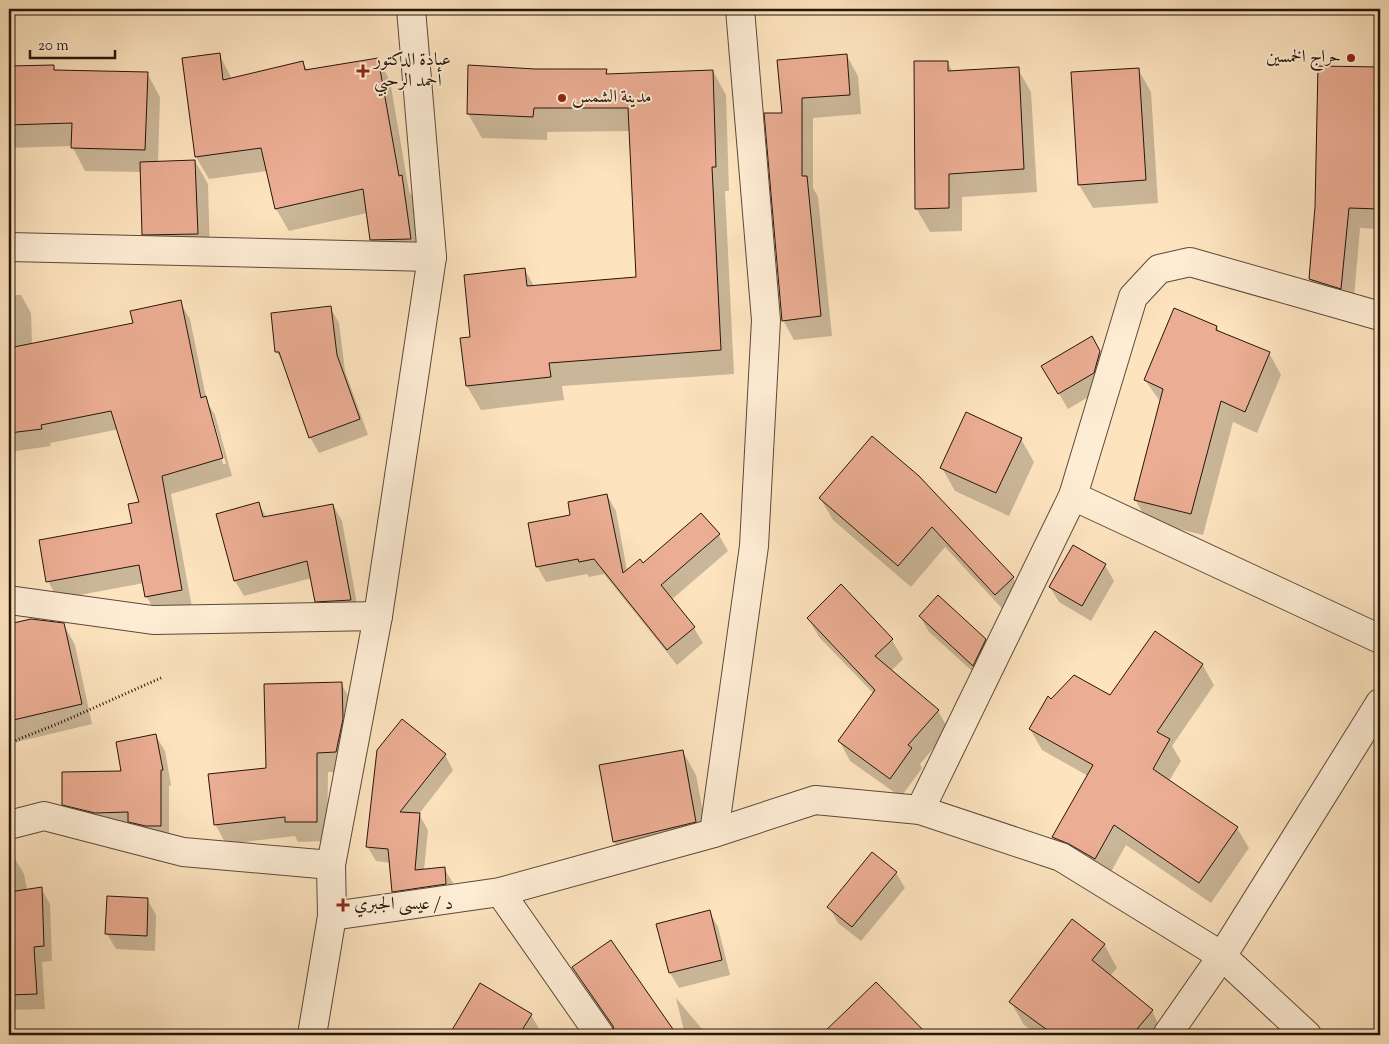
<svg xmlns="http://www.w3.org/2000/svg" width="1389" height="1044" font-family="'Sorts Mill Goudy',Amiri,serif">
	<rect width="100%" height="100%" fill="#fde4bf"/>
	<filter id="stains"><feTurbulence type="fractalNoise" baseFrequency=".004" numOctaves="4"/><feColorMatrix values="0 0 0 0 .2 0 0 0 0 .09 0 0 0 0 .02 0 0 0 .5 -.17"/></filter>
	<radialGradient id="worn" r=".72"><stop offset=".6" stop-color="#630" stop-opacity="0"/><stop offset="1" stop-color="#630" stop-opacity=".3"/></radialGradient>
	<g fill="#0003" fill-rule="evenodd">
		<path d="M 219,54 L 232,79 L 303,63 L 308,71 L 378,59 L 390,81 L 409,191 L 414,199 L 423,261 L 384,262 L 372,239 L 367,213 L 289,231 L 276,209 L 267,171 L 209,179 L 196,157 Z"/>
		<path d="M 847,56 L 858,76 L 861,114 L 813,118 L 813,188 L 818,197 L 832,336 L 794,340 L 783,320 L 783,114 Z"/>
		<path d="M 947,62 L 953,72 L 1018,69 L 1031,92 L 1037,192 L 962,197 L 962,231 L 930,232 L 916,208 Z"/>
		<path d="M 53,66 L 56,71 L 147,73 L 160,97 L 158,163 L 195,161 L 208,184 L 210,256 L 157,257 L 143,234 L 141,172 L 85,171 L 72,146 L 9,148 L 9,67 Z"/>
		<path d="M 1319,67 L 1380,69 L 1380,229 L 1360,228 L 1353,309 L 1322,300 L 1310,279 L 1317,207 Z"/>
		<path d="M 1138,69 L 1151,92 L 1158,203 L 1093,208 L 1079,185 Z"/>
		<path d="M 535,70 L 606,70 L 609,75 L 713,71 L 726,95 L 729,191 L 725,191 L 734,374 L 562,386 L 564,400 L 481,410 L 467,386 L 471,338 L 525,270 L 534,286 L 637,278 L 630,131 L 547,132 L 547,140 L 482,138 L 468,114 Z"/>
		<path d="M 9,295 L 21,295 L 31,313 L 32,344 L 134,324 L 180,302 L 190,319 L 207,402 L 215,415 L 232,476 L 171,494 L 192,607 L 157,614 L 146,596 L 144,583 L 58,599 L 48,581 L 133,524 L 140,503 L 120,429 L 50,443 L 51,446 L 9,452 ZM 208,411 L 212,414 L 226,464 L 223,464 Z"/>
		<path d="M 330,307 L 339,323 L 345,371 L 368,435 L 319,453 L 310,437 L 285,367 L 277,352 Z"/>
		<path d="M 1217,327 L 1220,333 L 1269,353 L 1281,375 L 1257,433 L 1233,422 L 1203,535 L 1147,521 L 1135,499 L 1161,403 L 1145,380 Z"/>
		<path d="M 1091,338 L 1108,368 L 1102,389 L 1068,409 L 1043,366 Z"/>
		<path d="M 1021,439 L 1034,462 L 1009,516 L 955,491 L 942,468 Z"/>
		<path d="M 918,477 L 1013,578 L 1026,600 L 1009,616 L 945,547 L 911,587 L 833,520 L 820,498 Z"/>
		<path d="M 607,495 L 616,511 L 627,571 L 643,564 L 701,514 L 719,535 L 728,551 L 671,600 L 694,628 L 703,643 L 677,665 L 604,574 L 589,577 L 587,574 L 546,582 L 537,566 L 572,516 Z"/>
		<path d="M 258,503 L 267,518 L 333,505 L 342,521 L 359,615 L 325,617 L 316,601 L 312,578 L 244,596 L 235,581 Z"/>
		<path d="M 1105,565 L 1114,581 L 1091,621 L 1059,602 L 1050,587 Z"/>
		<path d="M 920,616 L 985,640 L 994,656 L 982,680 L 929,632 Z"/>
		<path d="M 808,618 L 892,640 L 903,659 L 891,671 L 938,711 L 949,730 L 920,764 L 922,768 L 901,797 L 850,761 L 840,742 L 874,694 L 819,637 Z"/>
		<path d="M 31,620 L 64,625 L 75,645 L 92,724 L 9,744 L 9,625 Z"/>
		<path d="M 1202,664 L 1214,685 L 1172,746 L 1181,761 L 1169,781 L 1237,828 L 1249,848 L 1211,903 L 1126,845 L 1107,879 L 1065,858 L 1053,837 L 1088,776 L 1042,750 L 1030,729 L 1051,700 L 1111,697 Z"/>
		<path d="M 341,683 L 352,703 L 347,772 L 328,772 L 327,841 L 298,842 L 295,836 L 226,844 L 215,824 L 267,769 Z"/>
		<path d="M 156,736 L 165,751 L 171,785 L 169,786 L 169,841 L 73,820 L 64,804 L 123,772 Z"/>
		<path d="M 683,752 L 696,775 L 709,845 L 628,865 L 614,842 Z"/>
		<path d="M 445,755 L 453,770 L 419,814 L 428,830 L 424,870 L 444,868 L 453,883 L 454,899 L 402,906 L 393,891 L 391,863 L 376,861 L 367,846 Z"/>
		<path d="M 15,859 L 24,874 L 27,890 L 41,888 L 50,904 L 52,961 L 42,962 L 45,1009 L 9,1010 L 9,860 Z"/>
		<path d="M 896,873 L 905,888 L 861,941 L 838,923 L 829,907 Z"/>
		<path d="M 147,899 L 156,915 L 155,951 L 116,949 L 107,934 Z"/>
		<path d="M 709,911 L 718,927 L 730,975 L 679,988 L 670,973 L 658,924 Z"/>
		<path d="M 611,942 L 675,1035 L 617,1035 L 573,968 Z"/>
		<path d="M 1104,944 L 1117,968 L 1110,976 L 1152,1011 L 1164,1035 L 1038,1035 L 1024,1025 L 1011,1002 Z"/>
		<path d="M 876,983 L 926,1035 L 823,1035 Z"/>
		<path d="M 480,984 L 531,1015 L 543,1035 L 450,1035 Z"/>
		<path d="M 676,998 L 707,1035 L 685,1035 Z"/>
	</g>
	<g fill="#ebad93" stroke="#26150b">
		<path d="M 220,53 L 223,80 L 303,61 L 305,70 L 378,58 L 399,176 L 402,175 L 411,239 L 370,240 L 363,189 L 275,209 L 261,148 L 195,157 L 182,58 Z"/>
		<path d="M 847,54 L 850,95 L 802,98 L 802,176 L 807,176 L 821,316 L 782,321 L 764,113 L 782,113 L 777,60 Z"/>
		<path d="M 914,61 L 948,61 L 948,71 L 1019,67 L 1024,169 L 949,174 L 949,208 L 915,209 Z"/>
		<path d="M 54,65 L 54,70 L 148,72 L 145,150 L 71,148 L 72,123 L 9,125 L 9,66 Z"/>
		<path d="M 468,65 L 535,69 L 607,69 L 606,74 L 713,70 L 716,167 L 712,167 L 721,350 L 549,363 L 551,377 L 466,386 L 460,338 L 470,337 L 464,275 L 525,268 L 527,286 L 636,277 L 628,108 L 534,108 L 533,117 L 467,114 Z"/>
		<path d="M 1318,66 L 1380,67 L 1380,209 L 1349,208 L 1341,289 L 1309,279 L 1315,207 Z"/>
		<path d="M 1139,68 L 1146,180 L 1078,185 L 1071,72 Z"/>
		<path d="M 195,160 L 198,234 L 142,235 L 140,162 Z"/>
		<path d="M 181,300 L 201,398 L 206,396 L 223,458 L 162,476 L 182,590 L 145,597 L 139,565 L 46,582 L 39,540 L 132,523 L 128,504 L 139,502 L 111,411 L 41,425 L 42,429 L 9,433 L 9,348 L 133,323 L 130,311 Z"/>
		<path d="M 331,306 L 337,355 L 360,419 L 309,438 L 279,352 L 275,352 L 271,313 Z"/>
		<path d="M 1174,308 L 1217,326 L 1216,330 L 1270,352 L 1245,412 L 1221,401 L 1191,514 L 1134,500 L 1163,389 L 1144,380 Z"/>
		<path d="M 1092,336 L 1100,351 L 1094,373 L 1058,394 L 1041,366 Z"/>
		<path d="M 966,412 L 1022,438 L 996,493 L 940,468 Z"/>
		<path d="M 872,436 L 919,476 L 1014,577 L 995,595 L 932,527 L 898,566 L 819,498 Z"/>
		<path d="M 607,494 L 623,573 L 640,559 L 643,563 L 701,513 L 720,534 L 661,585 L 695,627 L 667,650 L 594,559 L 579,562 L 578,559 L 536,567 L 528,523 L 570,515 L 568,502 Z"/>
		<path d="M 259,502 L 263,517 L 333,504 L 351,600 L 315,602 L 307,561 L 234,581 L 216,514 Z"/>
		<path d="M 1073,545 L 1106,564 L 1082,606 L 1049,587 Z"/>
		<path d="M 841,584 L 893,639 L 875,656 L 939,710 L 908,745 L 912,748 L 890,779 L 838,741 L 875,690 L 807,618 Z"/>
		<path d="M 938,595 L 986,639 L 973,666 L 919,616 Z"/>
		<path d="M 31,619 L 64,623 L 82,704 L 9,721 L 9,624 Z"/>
		<path d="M 1155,631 L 1203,664 L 1157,732 L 1170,739 L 1153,769 L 1238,827 L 1199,883 L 1114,825 L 1095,859 L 1069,844 L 1052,837 L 1093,765 L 1029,729 L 1048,696 L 1051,699 L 1074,675 L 1110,695 Z"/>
		<path d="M 342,682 L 343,719 L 336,752 L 317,753 L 317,822 L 285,822 L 285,817 L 214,825 L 208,774 L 266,768 L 264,684 Z"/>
		<path d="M 402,719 L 446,754 L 400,812 L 420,813 L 415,870 L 445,867 L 446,884 L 392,892 L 388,849 L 366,847 L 377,750 Z"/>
		<path d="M 156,734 L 163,770 L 161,770 L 161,826 L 146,826 L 128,822 L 128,812 L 95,813 L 62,805 L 62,772 L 121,771 L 116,742 Z"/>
		<path d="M 683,750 L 696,822 L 613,842 L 599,765 Z"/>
		<path d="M 872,852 L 897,872 L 852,927 L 827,907 Z"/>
		<path d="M 42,887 L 44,946 L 34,947 L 37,994 L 9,995 L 9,892 Z"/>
		<path d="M 107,896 L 148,898 L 147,936 L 105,934 Z"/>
		<path d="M 710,910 L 722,960 L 669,973 L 656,924 Z"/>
		<path d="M 1072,919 L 1105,944 L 1092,960 L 1153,1010 L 1132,1035 L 1054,1035 L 1009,1002 Z"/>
		<path d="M 611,940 L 677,1035 L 615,1035 L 613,1026 L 572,967 Z"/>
		<path d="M 876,982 L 928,1035 L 821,1035 Z"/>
		<path d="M 480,983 L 532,1014 L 519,1035 L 449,1035 Z"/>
	</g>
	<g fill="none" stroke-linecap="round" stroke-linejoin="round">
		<defs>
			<g id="street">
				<path d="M 9,247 L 432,257"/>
				<path d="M 1073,496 L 1380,639"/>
				<path d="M 9,600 L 153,620 L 378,616"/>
				<path d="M 920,810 L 1073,496 L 1133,297 L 1159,269 L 1190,262 L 1380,316"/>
				<path d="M 9,825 L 44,816 L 183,852 L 331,865"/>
				<path d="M 714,833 L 754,546 L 766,320 L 740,9"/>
				<path d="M 500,892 L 600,1035"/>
				<path d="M 332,916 L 500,892 L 714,833 L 815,800 L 920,810 L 1061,857 L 1222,956 L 1307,1035"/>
				<path d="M 312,1035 L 332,916 L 331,865 L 378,616 L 432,257 L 411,9"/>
				<path d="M 1167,1035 L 1222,956 L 1380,703"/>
			</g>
		</defs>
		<use href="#street" stroke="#5c4938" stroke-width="30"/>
		<path stroke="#26150b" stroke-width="3" stroke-dasharray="1 2.5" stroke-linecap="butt" d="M 9,743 L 62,722 L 163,677"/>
		<use href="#street" stroke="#feedd5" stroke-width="28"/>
	</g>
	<g fill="#8f2418" stroke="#feedd5" stroke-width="2">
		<circle cx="1351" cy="58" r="5"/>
		<path d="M360.5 63.5h5v5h5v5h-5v5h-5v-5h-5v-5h5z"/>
		<circle cx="562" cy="98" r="5"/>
		<path d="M340.5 897.5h5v5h5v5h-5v5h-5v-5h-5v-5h5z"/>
	</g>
	<g text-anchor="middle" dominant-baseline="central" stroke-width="4" stroke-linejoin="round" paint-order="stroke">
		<g font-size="18" fill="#26150b" stroke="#feedd5" text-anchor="start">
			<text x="1341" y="58" text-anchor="end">حراج الخمسين</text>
			<text x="374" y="61">عيادة الدكتور<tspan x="374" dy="21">أحمد الرحبي</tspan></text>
			<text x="572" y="98">مدينة الشمس</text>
			<text x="354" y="905">د / عيسى الجبري</text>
		</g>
	</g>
	<rect width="1389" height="1044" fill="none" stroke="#fde4bf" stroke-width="30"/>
	<rect x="10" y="10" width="1369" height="1024" fill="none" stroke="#26150b" stroke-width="2.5"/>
	<rect x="15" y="15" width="1359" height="1014" fill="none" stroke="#26150b"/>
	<path d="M30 50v8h85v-8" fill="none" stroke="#26150b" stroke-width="2.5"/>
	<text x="38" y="50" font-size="15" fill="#26150b" stroke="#feedd5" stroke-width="4" paint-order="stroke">20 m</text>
	<rect width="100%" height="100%" filter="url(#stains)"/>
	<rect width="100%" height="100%" fill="url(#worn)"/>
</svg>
